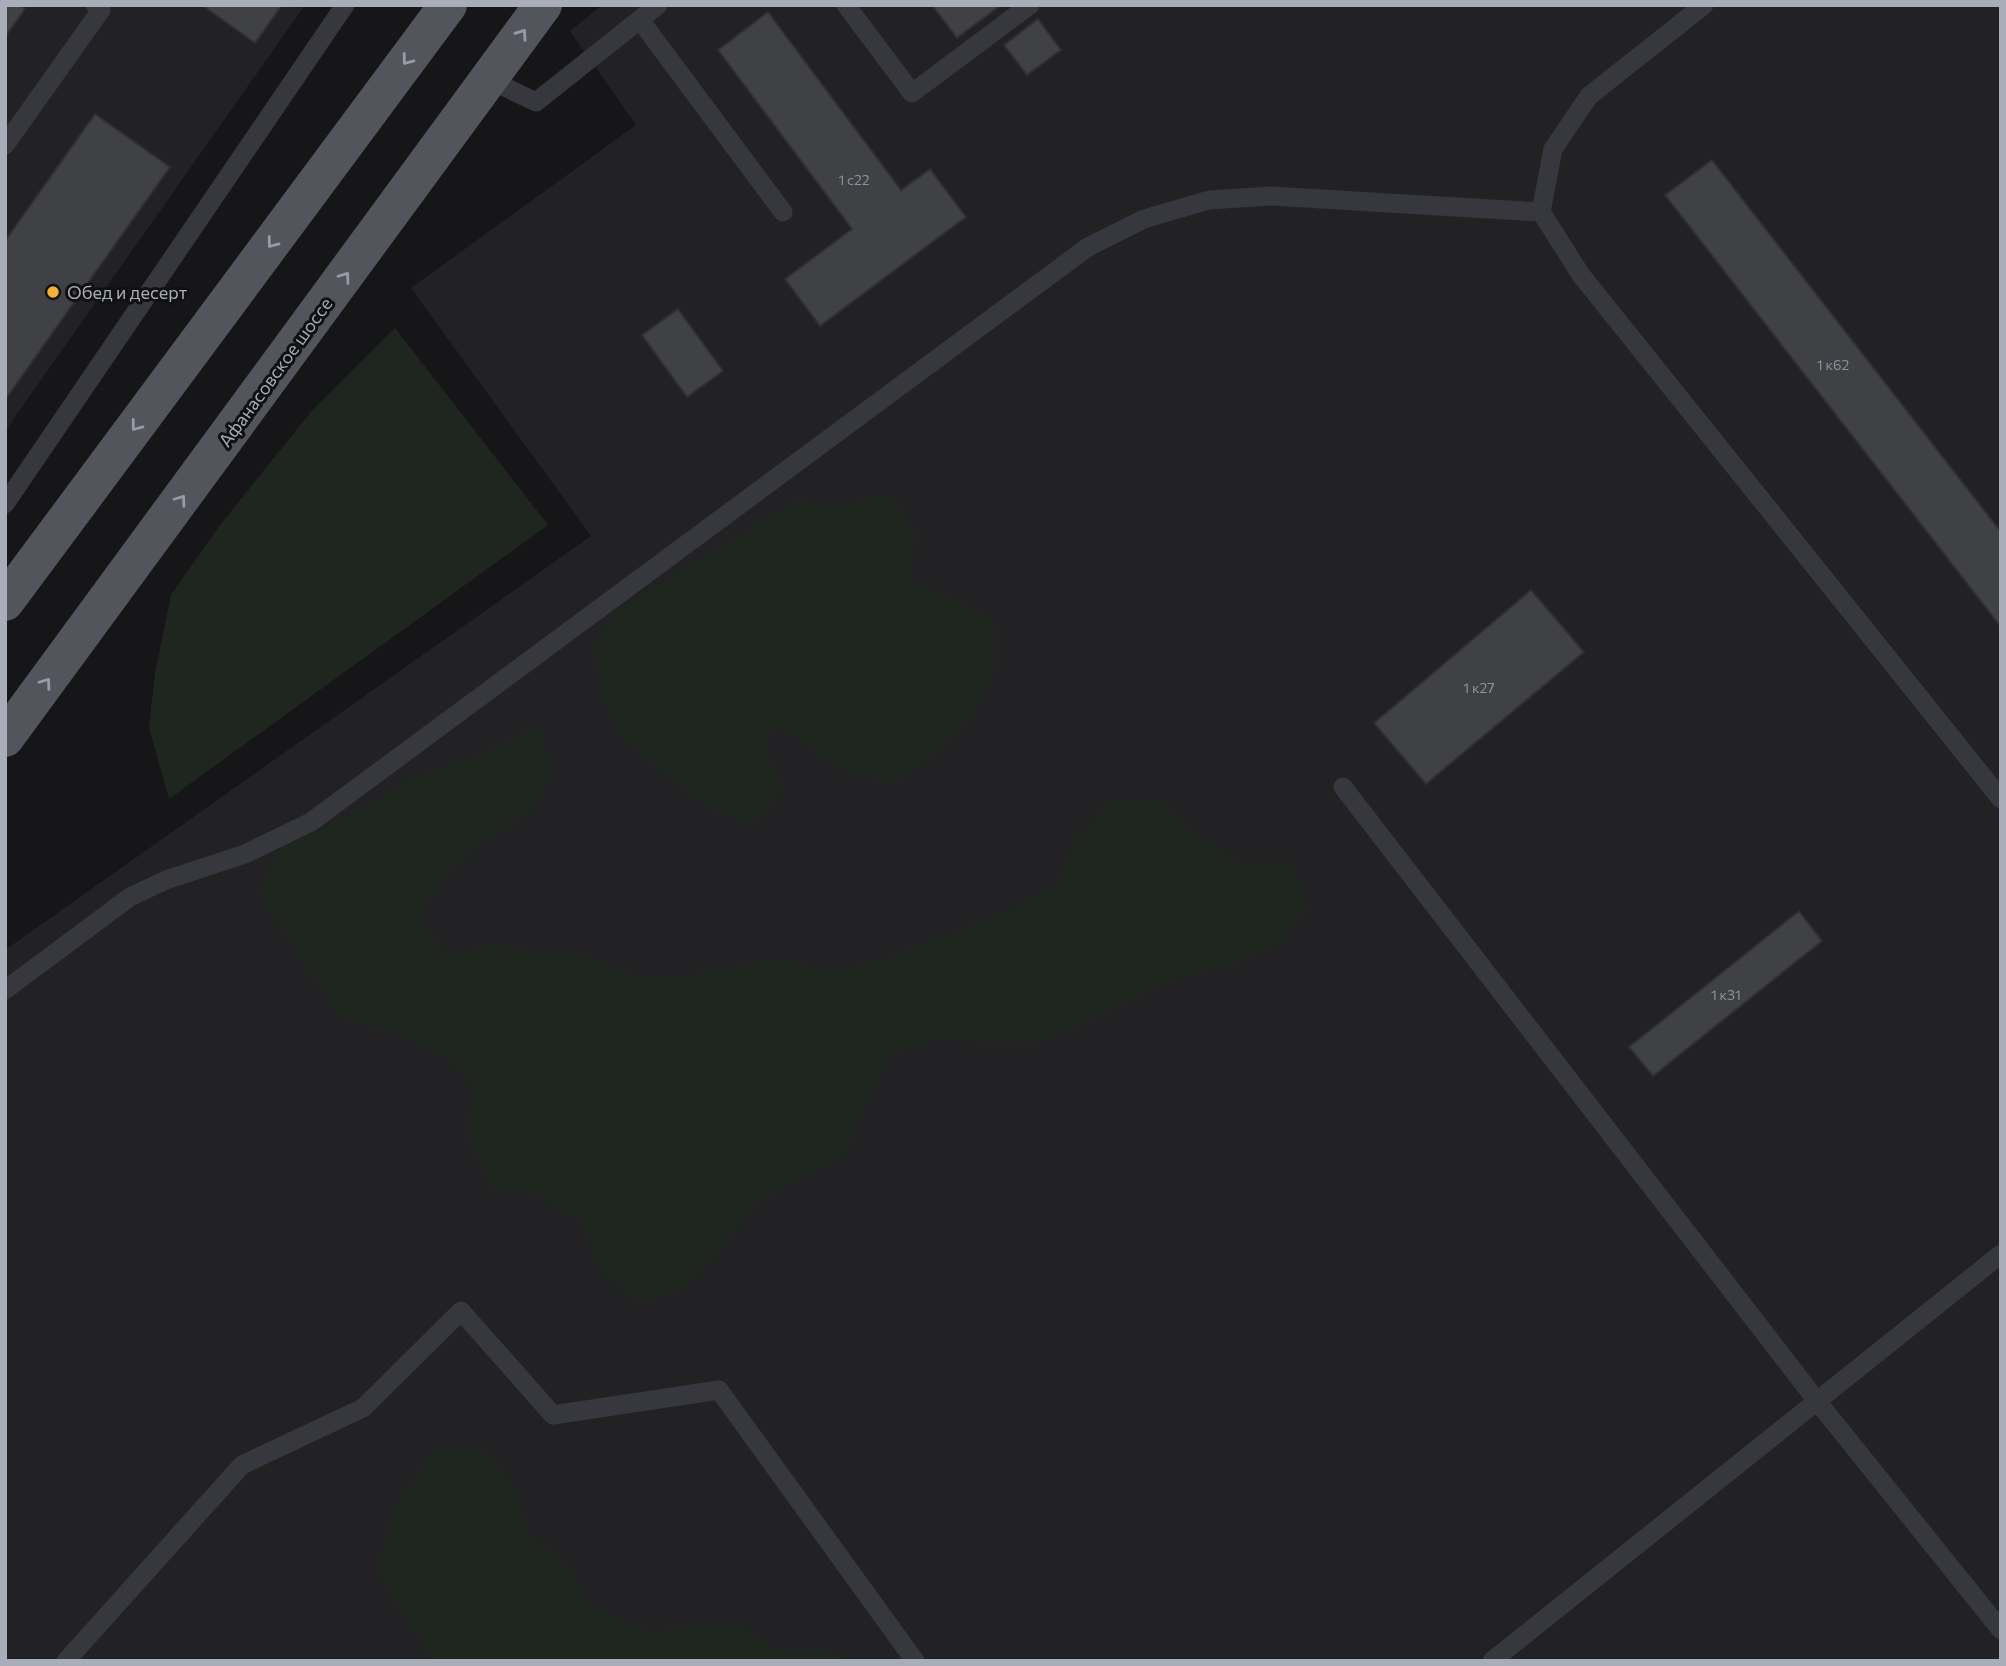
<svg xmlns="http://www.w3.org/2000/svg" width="2006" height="1666" font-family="Commissioner,sans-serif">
	<rect width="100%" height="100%" fill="#161618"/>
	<g fill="#222225">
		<path d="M 5,5 L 305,5 L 5,431 Z"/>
		<path d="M 602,5 L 2001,5 L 2001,1661 L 5,1661 L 5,950 L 591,536 L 411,288 L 636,125 L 570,31 Z"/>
	</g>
	<g fill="#1e261f">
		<path d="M 395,328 L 548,525 L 169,799 L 149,728 L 155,673 L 171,595 L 217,529 L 310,413 Z"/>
		<path d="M 889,494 L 916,531 L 909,582 L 953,597 L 994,619 L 995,673 L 972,716 L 935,755 L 894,783 L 842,770 L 781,727 L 762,742 L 785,786 L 752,827 L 706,807 L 627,742 L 603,699 L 593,651 L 616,610 L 795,501 L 842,505 Z"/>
		<path d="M 538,723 L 552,773 L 529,814 L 483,842 L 445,877 L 418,918 L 446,954 L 492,946 L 542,951 L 590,957 L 637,976 L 686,975 L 782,958 L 828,972 L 875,962 L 1014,909 L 1056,884 L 1076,838 L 1113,800 L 1161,801 L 1198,834 L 1242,863 L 1289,862 L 1310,907 L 1277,946 L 1229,966 L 1180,978 L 1041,1043 L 989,1043 L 939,1039 L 890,1057 L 865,1103 L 847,1153 L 804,1176 L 753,1208 L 719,1252 L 683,1290 L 637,1303 L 599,1269 L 582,1222 L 537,1196 L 489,1186 L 467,1135 L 472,1085 L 436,1050 L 387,1030 L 341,1019 L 258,893 L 279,848 L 365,808 L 404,781 L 495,748 Z"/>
		<path d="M 438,1449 L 487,1452 L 516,1488 L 529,1534 L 567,1564 L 592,1608 L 646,1631 L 739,1624 L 779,1651 L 830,1651 L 851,1661 L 434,1661 L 378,1574 C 387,1513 397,1495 438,1449 Z"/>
	</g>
	<g fill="#404145" stroke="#303034" stroke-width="2">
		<path d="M 5,5 L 20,5 L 25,9 L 5,37 Z"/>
		<path d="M 202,5 L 282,5 L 255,43 Z"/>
		<path d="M 932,5 L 1001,5 L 957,38 Z"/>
		<path d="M 768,12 L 901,190 L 930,169 L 966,217 L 820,326 L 785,279 L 852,229 L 718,50 Z"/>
		<path d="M 1038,19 L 1061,50 L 1027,75 L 1004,45 Z"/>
		<path d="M 95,114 L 170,167 L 5,400 L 5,241 Z"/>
		<path d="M 1712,160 L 2001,532 L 2001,627 L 1665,195 Z"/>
		<path d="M 678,309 L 723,371 L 687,397 L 642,335 Z"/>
		<path d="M 1531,590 L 1584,652 L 1426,784 L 1374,723 Z"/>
		<path d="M 1799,911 L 1822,941 L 1653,1076 L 1629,1047 Z"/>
	</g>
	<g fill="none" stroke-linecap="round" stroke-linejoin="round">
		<g stroke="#37383d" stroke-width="19">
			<path d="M 846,5 L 912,93 L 1030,5"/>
			<path d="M 1704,5 L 1589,96 L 1553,149 L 1541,212 L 1581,275 L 2001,799"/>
			<path d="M 640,20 L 783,212"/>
			<path d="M 490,80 L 536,102 L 658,5"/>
			<path d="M 5,145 L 101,10 L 95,5"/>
			<path d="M 5,504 L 345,5"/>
			<path d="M 1343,787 L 1817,1401 L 2001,1630"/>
			<path d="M 5,990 L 130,897 L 166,880 L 245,854 L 311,822 L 1088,247 L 1144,219 L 1209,200 L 1271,196 L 1541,212"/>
			<path d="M 66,1661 L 242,1465 L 363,1408 L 461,1311 L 553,1415 L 719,1390 L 915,1661"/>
			<path d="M 1492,1661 L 2001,1254"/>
		</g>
		<g stroke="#53555c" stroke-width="38">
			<path d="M 5,602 L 448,5"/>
			<path d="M 5,738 L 543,5"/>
		</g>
	</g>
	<defs><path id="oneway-chevron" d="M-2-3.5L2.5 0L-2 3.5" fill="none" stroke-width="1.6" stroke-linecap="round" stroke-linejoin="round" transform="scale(1.75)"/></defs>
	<g stroke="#979ba6">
		<use href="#oneway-chevron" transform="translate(522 34) rotate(-55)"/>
		<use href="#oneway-chevron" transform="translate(407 60) rotate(127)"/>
		<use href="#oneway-chevron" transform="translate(272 243) rotate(127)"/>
		<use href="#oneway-chevron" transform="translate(345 277) rotate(-54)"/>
		<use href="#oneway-chevron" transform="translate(136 426) rotate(127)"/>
		<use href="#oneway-chevron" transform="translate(181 500) rotate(-54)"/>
		<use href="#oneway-chevron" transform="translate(46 683) rotate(-54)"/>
	</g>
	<circle fill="#f2b134" stroke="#111113" stroke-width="2.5" cx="53" cy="292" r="7"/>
	<g text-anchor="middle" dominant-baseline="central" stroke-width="6" stroke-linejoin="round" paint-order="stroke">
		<g font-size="14" fill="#8e929b">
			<text x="854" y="179">1 с22</text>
			<text x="1833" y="364">1 к62</text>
			<text x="1479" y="687">1 к27</text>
			<text x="1726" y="994">1 к31</text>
		</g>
		<g font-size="18" fill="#a8adb8" stroke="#111113" text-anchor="start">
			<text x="67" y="292">Обед и десерт</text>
		</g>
		<g font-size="18" fill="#a8adb8" stroke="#111113">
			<text transform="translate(275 372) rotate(-54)">Афанасовское шоссе</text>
		</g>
	</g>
	<rect width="2006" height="1666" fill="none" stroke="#a8adb8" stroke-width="14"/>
</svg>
